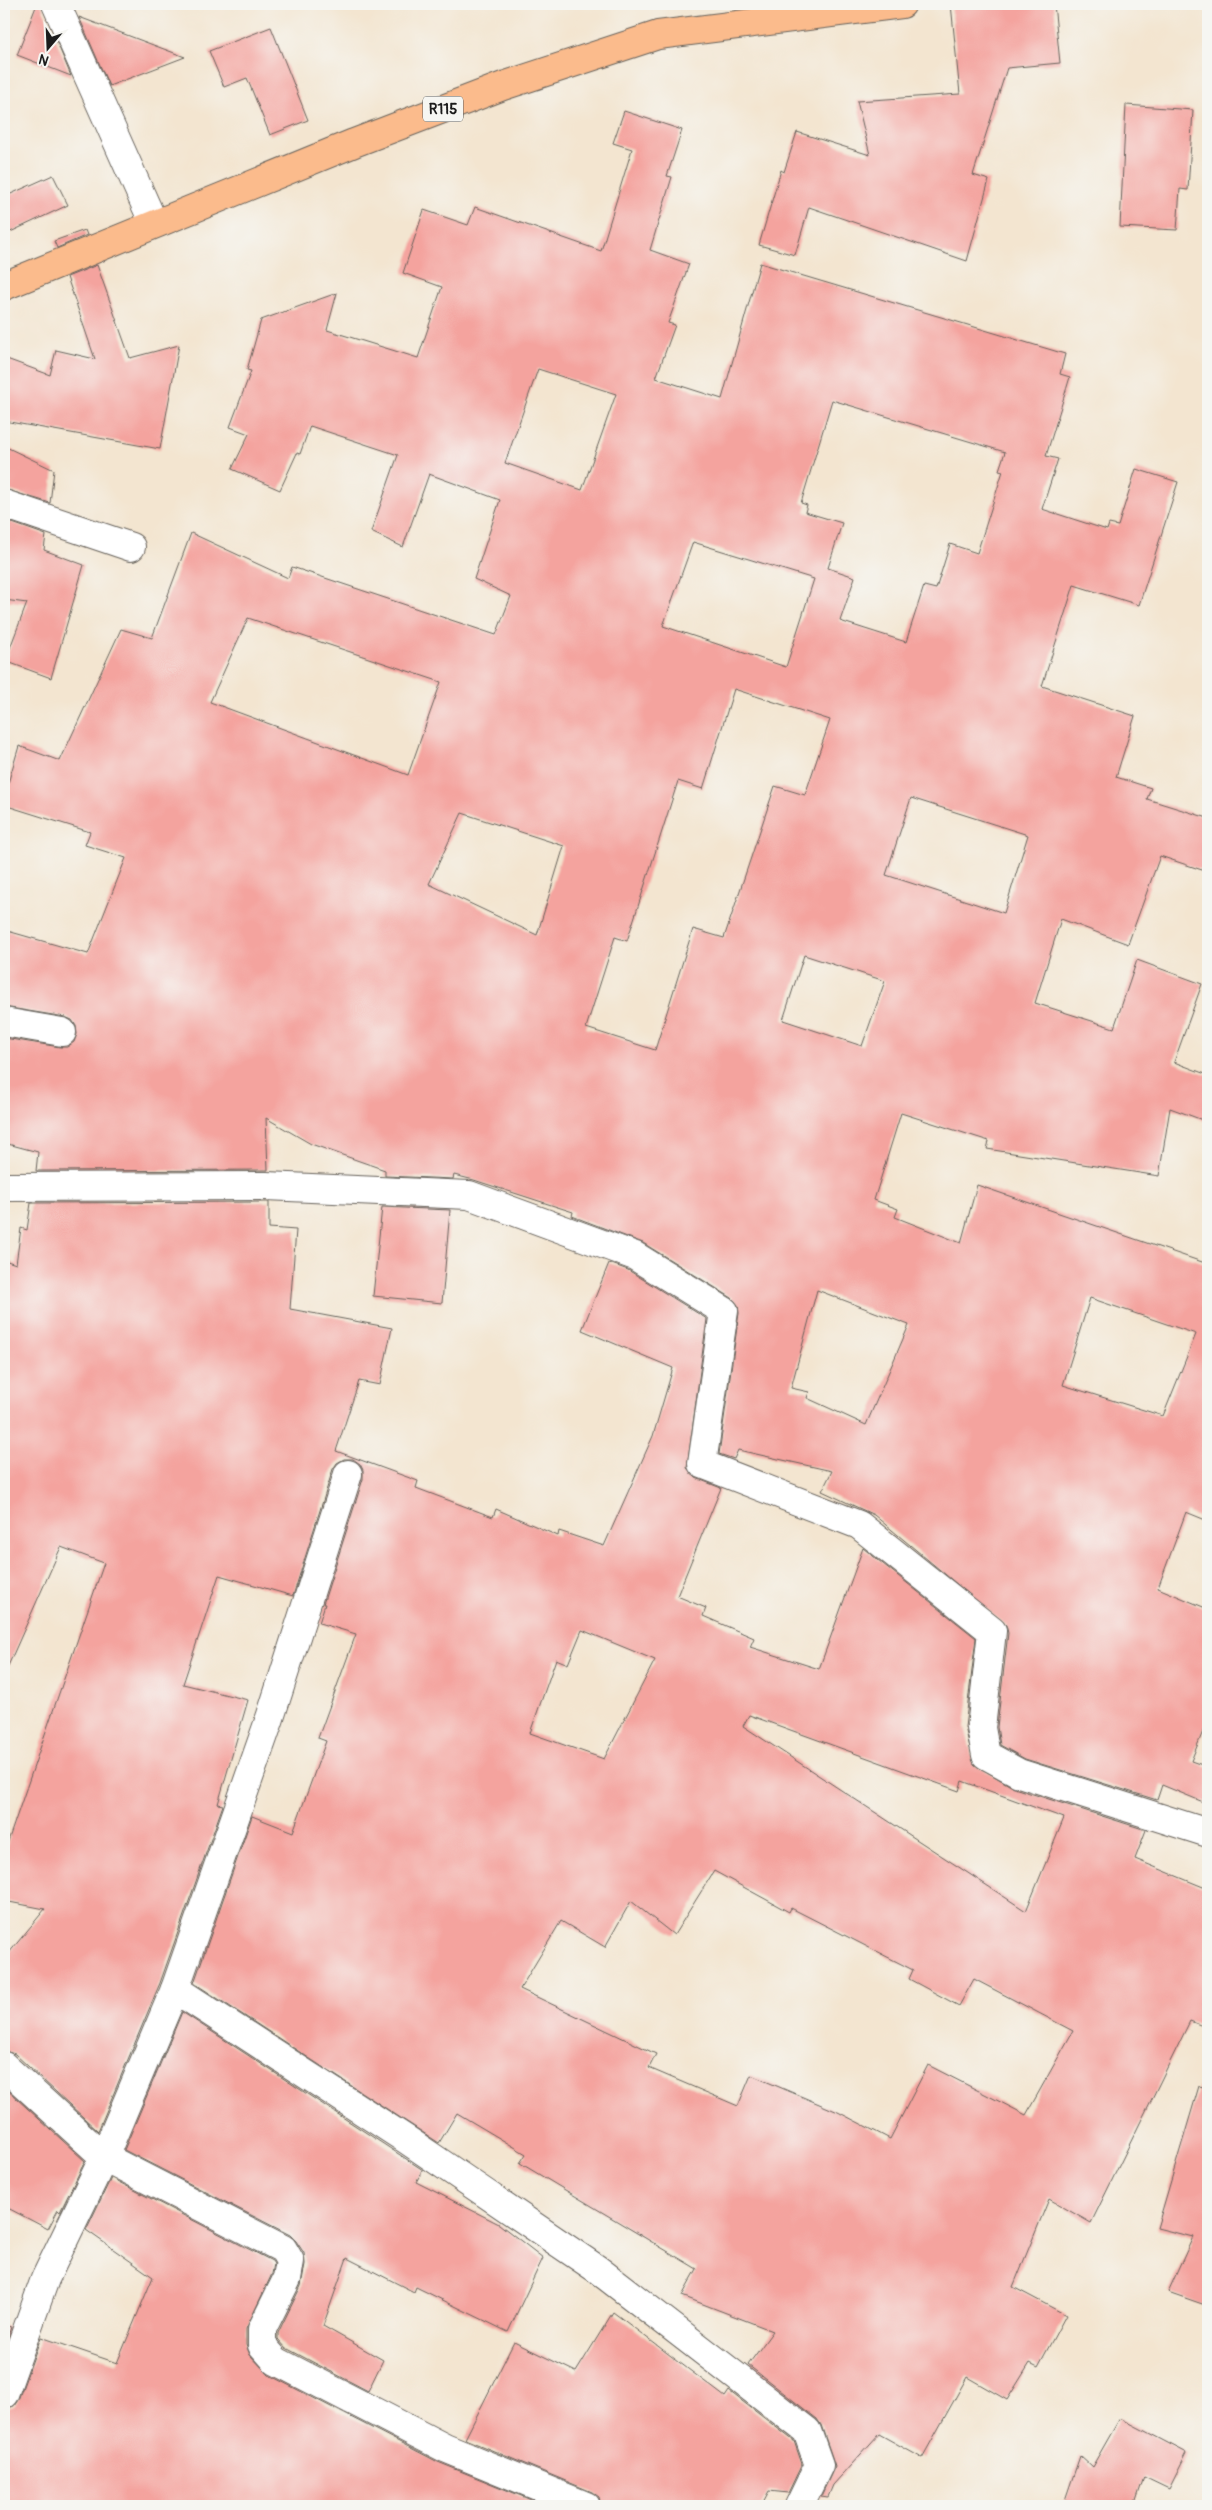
<svg xmlns="http://www.w3.org/2000/svg" width="1212" height="2510" font-family="Pangolin,sans-serif">
	<rect width="100%" height="100%" fill="#f6f6f2"/>
	<filter id="ink" filterUnits="userSpaceOnUse"><feTurbulence type="fractalNoise" baseFrequency=".02" numOctaves="2"/><feDisplacementMap in="SourceGraphic" scale="10" xChannelSelector="R" yChannelSelector="G"/><feConvolveMatrix kernelMatrix="1 2 1 2 8 2 1 2 1" color-interpolation-filters="sRGB"/></filter>
	<filter id="wash" filterUnits="userSpaceOnUse"><feTurbulence type="fractalNoise" baseFrequency=".0096" numOctaves="4" result="noise"/><feDisplacementMap in="SourceGraphic" scale="20" xChannelSelector="R" yChannelSelector="G"/><feGaussianBlur stdDeviation="1.12" result="paint"/><feColorMatrix in="noise" values="0 0 0 0 0 0 0 0 0 0 0 0 0 0 0 0 0 1.4 0 .05"/><feComposite in="paint" operator="in"/></filter>
	<g filter="url(#wash)">
		<rect width="100%" height="100%" fill="#f3e5d0"/>
		<g id="blocks">
			<g fill="#f4a39e" fill-rule="evenodd">
				<path d="M 37,4 L 41,4 L 71,76 L 17,55 Z"/>
				<path d="M 951,4 L 1054,4 L 1060,63 L 1007,68 L 973,175 L 989,180 L 967,261 L 809,207 L 795,255 L 759,245 L 781,170 L 784,172 L 797,132 L 870,155 L 857,101 L 960,94 Z"/>
				<path d="M 79,17 L 185,57 L 109,86 Z"/>
				<path d="M 271,27 L 308,120 L 270,135 L 247,78 L 224,87 L 209,51 Z"/>
				<path d="M 1126,105 L 1193,110 L 1188,190 L 1180,189 L 1177,230 L 1120,227 Z"/>
				<path d="M 624,111 L 682,130 L 667,176 L 672,177 L 650,250 L 689,264 L 668,323 L 675,325 L 656,378 L 722,399 L 760,263 L 1065,354 L 1060,374 L 1070,377 L 1046,456 L 1058,459 L 1042,509 L 1107,530 L 1109,524 L 1118,526 L 1136,469 L 1178,482 L 1139,605 L 1074,585 L 1042,686 L 1135,716 L 1116,777 L 1151,788 L 1147,799 L 1208,818 L 1208,872 L 1160,856 L 1128,944 L 1061,919 L 1035,1003 L 1114,1028 L 1137,960 L 1202,984 L 1174,1062 L 1208,1075 L 1208,1122 L 1170,1108 L 1159,1176 L 987,1149 L 989,1141 L 901,1113 L 874,1200 L 898,1209 L 895,1217 L 961,1243 L 977,1185 L 1208,1264 L 1208,1521 L 1186,1512 L 1158,1588 L 1208,1609 L 1208,1719 L 1191,1761 L 1208,1767 L 1208,1804 L 1162,1785 L 1157,1800 L 1025,1759 L 1000,1745 L 997,1727 L 1008,1633 L 1006,1625 L 874,1515 L 822,1491 L 832,1471 L 738,1450 L 734,1459 L 719,1454 L 739,1313 L 738,1305 L 732,1298 L 643,1243 L 572,1216 L 573,1212 L 474,1180 L 454,1175 L 453,1179 L 385,1176 L 385,1170 L 311,1144 L 266,1118 L 268,1170 L 36,1171 L 38,1152 L 4,1143 L 4,1038 L 60,1047 L 67,1047 L 74,1042 L 77,1034 L 76,1026 L 72,1020 L 65,1017 L 4,1007 L 4,930 L 88,954 L 126,858 L 85,845 L 90,832 L 4,805 L 4,797 L 19,746 L 60,761 L 121,629 L 152,638 L 191,533 L 288,578 L 292,567 L 496,635 L 511,596 L 474,579 L 500,500 L 429,474 L 403,547 L 371,532 L 398,455 L 310,426 L 300,454 L 297,453 L 280,490 L 232,469 L 249,434 L 230,427 L 251,371 L 247,370 L 261,320 L 337,293 L 327,330 L 418,358 L 442,287 L 403,273 L 424,210 L 468,225 L 475,207 L 601,251 L 632,149 L 613,143 ZM 538,369 L 616,394 L 582,490 L 505,463 ZM 832,400 L 1005,452 L 999,470 L 1003,471 L 977,553 L 950,544 L 936,589 L 924,586 L 906,642 L 840,621 L 855,577 L 828,568 L 842,523 L 805,512 L 807,505 L 801,503 ZM 693,542 L 814,579 L 786,667 L 663,626 ZM 248,618 L 441,682 L 408,775 L 210,702 ZM 734,689 L 830,720 L 805,795 L 775,786 L 724,938 L 693,929 L 655,1050 L 586,1028 L 615,937 L 627,941 L 678,781 L 703,789 ZM 911,798 L 1028,835 L 1004,913 L 886,875 ZM 462,813 L 564,846 L 537,935 L 429,884 ZM 804,955 L 885,981 L 862,1046 L 783,1020 ZM 817,1290 L 909,1325 L 866,1425 L 807,1398 L 809,1392 L 791,1388 ZM 1090,1298 L 1196,1334 L 1163,1416 L 1063,1385 Z"/>
				<path d="M 53,175 L 68,205 L 4,235 L 4,197 Z"/>
				<path d="M 85,230 L 87,235 L 57,248 L 54,241 Z"/>
				<path d="M 97,265 L 130,358 L 179,345 L 160,449 L 4,421 L 4,358 L 50,375 L 56,350 L 95,359 L 67,277 Z"/>
				<path d="M 4,446 L 54,470 L 50,503 L 4,489 Z"/>
				<path d="M 4,520 L 46,535 L 44,550 L 84,565 L 51,678 L 5,661 L 27,603 L 4,600 Z"/>
				<path d="M 269,1202 L 269,1228 L 296,1230 L 290,1309 L 392,1328 L 380,1385 L 359,1381 L 336,1451 L 418,1481 L 416,1488 L 493,1517 L 496,1509 L 558,1536 L 559,1531 L 604,1546 L 653,1436 L 673,1368 L 582,1330 L 609,1263 L 628,1270 L 707,1319 L 687,1468 L 696,1478 L 721,1488 L 677,1596 L 706,1608 L 703,1616 L 754,1638 L 750,1647 L 819,1669 L 863,1548 L 976,1638 L 965,1727 L 974,1764 L 1014,1788 L 1146,1830 L 1135,1859 L 1208,1889 L 1208,2028 L 1190,2021 L 1091,2223 L 1049,2199 L 1013,2287 L 1066,2315 L 1038,2367 L 1030,2363 L 1007,2400 L 967,2377 L 922,2458 L 879,2434 L 833,2485 L 828,2497 L 821,2496 L 835,2466 L 821,2425 L 817,2419 L 748,2365 L 773,2331 L 682,2296 L 697,2269 L 520,2163 L 526,2154 L 457,2113 L 439,2143 L 194,1983 L 252,1816 L 293,1832 L 326,1741 L 318,1738 L 356,1634 L 319,1623 L 325,1604 L 323,1604 L 363,1479 L 363,1470 L 360,1464 L 353,1459 L 344,1459 L 337,1463 L 333,1469 L 293,1596 L 219,1575 L 183,1684 L 248,1700 L 218,1804 L 223,1805 L 160,1983 L 98,2131 L 15,2054 L 4,2051 L 4,1959 L 45,1909 L 4,1901 L 4,1853 L 104,1563 L 61,1547 L 4,1675 L 4,1260 L 16,1264 L 21,1228 L 27,1230 L 31,1203 ZM 582,1630 L 655,1660 L 604,1759 L 530,1733 L 556,1659 L 568,1664 ZM 749,1715 L 959,1791 L 962,1781 L 1064,1818 L 1026,1911 L 743,1726 ZM 714,1871 L 789,1912 L 791,1908 L 913,1970 L 909,1979 L 959,2006 L 974,1979 L 1073,2031 L 1026,2115 L 928,2065 L 890,2139 L 838,2112 L 751,2075 L 738,2106 L 649,2068 L 656,2054 L 520,1989 L 561,1921 L 605,1947 L 631,1901 L 674,1935 Z"/>
				<path d="M 382,1207 L 450,1210 L 442,1303 L 373,1296 Z"/>
				<path d="M 182,2012 L 423,2170 L 416,2182 L 499,2224 L 543,2258 L 508,2332 L 416,2287 L 414,2292 L 347,2258 L 323,2326 L 383,2360 L 368,2391 L 286,2348 L 278,2339 L 278,2333 L 301,2286 L 305,2264 L 304,2253 L 296,2241 L 290,2235 L 124,2150 Z"/>
				<path d="M 1199,2086 L 1208,2088 L 1208,2306 L 1168,2292 L 1193,2237 L 1157,2228 Z"/>
				<path d="M 4,2087 L 85,2161 L 60,2212 L 58,2210 L 48,2229 L 4,2206 Z"/>
				<path d="M 111,2178 L 272,2261 L 274,2264 L 272,2274 L 246,2329 L 246,2345 L 250,2355 L 269,2375 L 438,2462 L 546,2506 L 4,2506 L 4,2409 L 14,2406 L 18,2400 L 41,2337 L 117,2363 L 153,2277 L 86,2230 Z"/>
				<path d="M 613,2312 L 725,2397 L 729,2391 L 794,2441 L 802,2464 L 788,2493 L 769,2491 L 761,2506 L 601,2506 L 599,2497 L 592,2492 L 465,2439 L 514,2342 L 576,2372 Z"/>
				<path d="M 4,2325 L 11,2327 L 4,2348 Z"/>
				<path d="M 1120,2418 L 1187,2453 L 1169,2489 L 1144,2477 L 1135,2504 L 1138,2506 L 1063,2506 L 1080,2456 L 1092,2467 Z"/>
			</g>
		</g>
	</g>
	<g filter="url(#ink)">
		<use href="#blocks" fill-opacity="0" stroke="#67625b" stroke-width="1"/>
		<g fill="none" stroke-linecap="round" stroke-linejoin="round">
			<defs>
				<g id="street">
					<path d="M 56,4 L 154,224"/>
					<path d="M 4,504 L 131,547"/>
					<path d="M 4,1022 L 62,1032"/>
					<path d="M 4,1187 L 266,1186 L 469,1195 L 635,1256 L 724,1311 L 702,1464 L 859,1525 L 992,1631 L 981,1728 L 986,1755 L 1019,1773 L 1208,1833"/>
					<path d="M 175,1989 L 407,2140 L 597,2269 L 807,2431 L 819,2465 L 799,2506"/>
					<path d="M 4,2066 L 104,2157 L 283,2249 L 290,2261 L 287,2279 L 262,2329 L 262,2345 L 276,2361 L 445,2448 L 586,2506"/>
					<path d="M 4,2394 L 45,2279 L 104,2157 L 175,1989 L 270,1718 L 348,1474"/>
				</g>
				<path id="primary" d="M 4,286 L 354,143 L 503,86 L 658,35 L 902,4"/>
			</defs>
			<use href="#street" stroke="#67625b" stroke-width="30"/>
			<use href="#primary" stroke="#67625b" stroke-width="30"/>
			<use href="#street" stroke="#fff" stroke-width="28"/>
			<use href="#primary" stroke="#fbbb8c" stroke-width="28"/>
		</g>
	</g>
	<g text-anchor="middle" dominant-baseline="central" stroke-width="4" stroke-linejoin="round" paint-order="stroke">
		<rect fill="#f6f6f2" stroke="#5d5d5c" stroke-width="1" x="423" y="96.5" width="40" height="25" rx="4"/>
		<g font-size="15" font-weight="bold" fill="#1c1c1c">
			<text x="443" y="109">R115</text>
		</g>
	</g>
	<rect width="1212" height="2510" fill="none" stroke="#f6f6f2" stroke-width="20"/>
	<g transform="translate(48 48) rotate(199)" stroke="#f6f6f2" stroke-width="4" paint-order="stroke">
	<path d="M0-4L9 19L0 12L-9 19Z" fill="#1c1c1c"/>
	<text y="-8" font-size="14" font-weight="bold" text-anchor="middle" fill="#1c1c1c">N</text>
	</g>
</svg>
